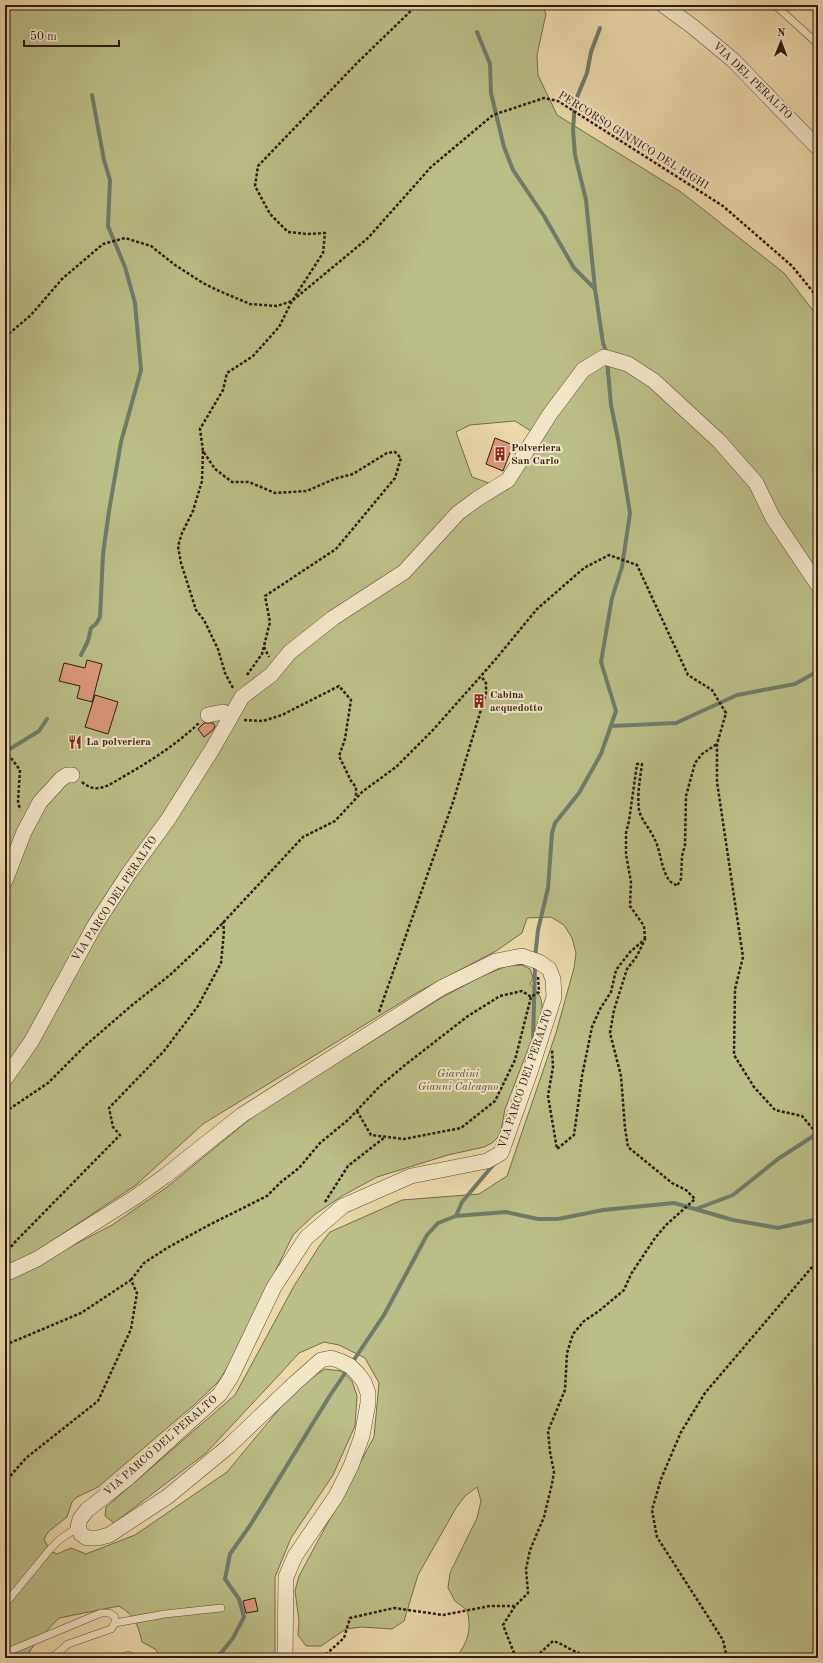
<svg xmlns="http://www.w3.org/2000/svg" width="823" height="1663" font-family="'Old Standard TT',serif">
	<rect width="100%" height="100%" fill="#ebd9aa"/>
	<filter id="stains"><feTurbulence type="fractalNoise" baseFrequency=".005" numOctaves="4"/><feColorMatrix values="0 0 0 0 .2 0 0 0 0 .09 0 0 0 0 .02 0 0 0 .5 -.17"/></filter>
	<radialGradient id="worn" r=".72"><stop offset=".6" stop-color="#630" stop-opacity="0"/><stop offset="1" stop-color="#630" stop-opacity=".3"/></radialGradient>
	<g fill="#bbbe86" stroke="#756c4c" fill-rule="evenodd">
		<path d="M 5,5 L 226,5 L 242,7 L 251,5 L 542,5 L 546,14 L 537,55 L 538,75 L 557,115 L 681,192 L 784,273 L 818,317 L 818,1658 L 456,1658 C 468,1641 472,1630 467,1610 L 455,1601 L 448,1588 L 450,1573 L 477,1518 L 481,1501 L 477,1487 L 465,1496 L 456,1508 L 418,1575 L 404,1621 L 392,1629 L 362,1627 L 346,1629 L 321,1646 L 306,1646 L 298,1635 L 299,1621 L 295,1591 L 299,1576 L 374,1437 L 379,1383 L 365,1358 L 339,1345 L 324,1342 L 299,1353 L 279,1375 L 206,1453 L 114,1523 L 105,1516 L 106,1507 L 235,1395 L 294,1286 L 320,1245 L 330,1232 L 402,1200 L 479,1194 L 507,1176 L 556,1033 L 574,968 L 576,953 L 572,938 L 564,925 L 551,917 L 527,918 L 522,933 L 496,951 L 418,992 L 203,1124 L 136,1185 L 32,1254 L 5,1267 ZM 515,421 L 542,438 L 506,489 L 472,477 L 456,432 L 470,425 Z"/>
		<path d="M 522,965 L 530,969 L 533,978 L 530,984 C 540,993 543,1000 542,1013 L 505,1109 L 501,1131 L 498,1137 L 492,1143 L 484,1147 L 448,1155 L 377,1177 L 342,1196 L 314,1215 L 293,1235 L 233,1358 L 219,1381 L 194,1405 L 98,1487 L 77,1497 L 72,1502 L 67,1517 L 48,1532 L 44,1539 L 50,1551 L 57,1554 L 71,1548 L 86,1554 L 135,1535 L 227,1472 L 280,1408 L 311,1378 L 325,1369 L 341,1371 L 352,1381 L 357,1396 L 355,1426 L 333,1475 L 291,1538 L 275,1577 L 275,1658 L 162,1658 L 155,1649 L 142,1642 C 137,1623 136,1617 119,1606 L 59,1618 L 37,1641 L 25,1658 L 5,1658 L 5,1281 L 112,1225 L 167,1187 L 256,1114 L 441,998 L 480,977 L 507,966 Z"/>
	</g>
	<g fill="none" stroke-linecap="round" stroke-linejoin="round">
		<g stroke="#6f7b6a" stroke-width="4">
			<path d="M 600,28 L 591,52 L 587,73 L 575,102 L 573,130 L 575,155 L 586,200 L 595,289 L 603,343 L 607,354"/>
			<path d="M 477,32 L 490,64 L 491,93 L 504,147 L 513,170 L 544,216 L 574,268 L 595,289"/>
			<path d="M 81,655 L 88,641 L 91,628 L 96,624 L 100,617 L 103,554 L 109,511 L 121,442 L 141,370 L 135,303 L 125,267 L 108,226 L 110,180 L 104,160 L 92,95"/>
			<path d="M 611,726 L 676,723 L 737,695 L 795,684 L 818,671"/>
			<path d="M 5,752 L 39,731 L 47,719"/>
			<path d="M 535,958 L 538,930 L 548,888 L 552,833 L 555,823 L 579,793 L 601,754 L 616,711 L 601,662 L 612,598 L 622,567 L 630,513 L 618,439 L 611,405 L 607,360"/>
			<path d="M 533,1042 L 535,965"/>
			<path d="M 696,1209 L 733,1195 L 778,1159 L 818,1133"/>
			<path d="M 456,1216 L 462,1202 L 494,1164"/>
			<path d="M 208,1658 L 221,1653 L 233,1638 L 244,1617 L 239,1599 L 225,1579 L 230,1554 L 251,1524 L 329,1397 L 384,1315 L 427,1235 L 438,1223 L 456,1216 L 506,1212 L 538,1219 L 558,1219 L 603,1210 L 674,1203 L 733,1220 L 778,1228 L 818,1219"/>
		</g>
	</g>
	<g fill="#de997c" stroke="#2f1b12">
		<path d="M 495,438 L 513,445 L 503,471 L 486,464 Z"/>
		<path d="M 87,660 L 102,664 L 92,702 L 77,698 L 80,686 L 59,681 L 64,663 L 85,668 Z"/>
		<path d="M 95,695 L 118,702 L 108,734 L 85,727 Z"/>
		<path d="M 204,723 L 213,723 L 215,726 L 213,730 L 204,737 L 198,729 Z"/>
		<path d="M 255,1598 L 258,1611 L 246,1613 L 243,1601 Z"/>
	</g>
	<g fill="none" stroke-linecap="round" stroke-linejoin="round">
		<defs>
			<g id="lane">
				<path d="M 775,5 L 818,44"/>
				<path d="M 5,1604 L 51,1548 L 59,1540 L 78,1527"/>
				<path d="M 115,1623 L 165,1614 L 221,1608"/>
				<path d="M 5,1653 L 101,1613 L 109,1613 L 115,1617 L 115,1623 L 111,1629 L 68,1644 L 52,1658"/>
				<path d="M 120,1658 L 128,1655 L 132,1658"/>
			</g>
			<g id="street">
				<path d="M 663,5 L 692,26 L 733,60 L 818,148"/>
				<path d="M 208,715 L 223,712 L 229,720"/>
				<path d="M 5,881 L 24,832 L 40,802 L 61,779 L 67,775 L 72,775"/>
				<path d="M 5,1079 L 31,1042 L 95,925 L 129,873 L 169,818 L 213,748 L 242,697 L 271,675 L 290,652 L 333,618 L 404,572 L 458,513 L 477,499 L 508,480 L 550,414 L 583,370 L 604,357 L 628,364 L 654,381 L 719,441 L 756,483 L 773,518 L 818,585"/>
				<path d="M 5,1274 L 37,1259 L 134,1198 L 165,1176 L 242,1115 L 441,988 L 496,961 L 522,956 L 539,962 L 549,969 L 553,979 L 554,997 L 530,1072 L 501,1153 L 487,1161 L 411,1176 L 343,1206 L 306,1238 L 274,1287 L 231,1377 L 220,1394 L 129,1477 L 87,1510 L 80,1519 L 78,1527 L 81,1534 L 87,1538 L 98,1538 L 109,1535 L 167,1497 L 229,1446 L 295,1383 L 321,1360 L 331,1358 L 340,1361 L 350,1366 L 358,1374 L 364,1382 L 368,1393 L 368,1403 L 362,1436 L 351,1466 L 336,1496 L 295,1556 L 286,1577 L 285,1658"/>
			</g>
		</defs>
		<use href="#lane" stroke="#5e4a38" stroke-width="8"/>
		<use href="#street" stroke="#5e4a38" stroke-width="16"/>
		<g stroke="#2f1b12" stroke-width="2.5" stroke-dasharray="3 2" stroke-linecap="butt">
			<path d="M 5,337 L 31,315 L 62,279 L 103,244 L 125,238 L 151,246 L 175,265 L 203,283 L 217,290 L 250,304 L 277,306 L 292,301 L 368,238 L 431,167 L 493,115 L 544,98 L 558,101 L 723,206 L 792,266 L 818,298"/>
			<path d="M 203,451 L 202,481 L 193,511 L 182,533 L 178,546 L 181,563 L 196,610 L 204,620 L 218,649 L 225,673 L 233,688"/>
			<path d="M 264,647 L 269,657"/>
			<path d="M 247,675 L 262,654 L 270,622 L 265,596 L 336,549 L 395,478 L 401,458 L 395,452 L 387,453 L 353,474 L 334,479 L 307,491 L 275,493 L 249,482 L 232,482 L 215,469 L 203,451 L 200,429 L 223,390 L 227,373 L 253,356 L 279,327 L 292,301 L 323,253 L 325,233 L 307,234 L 288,232 L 270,214 L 255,186 L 258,166 L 358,62 L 417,5"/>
			<path d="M 244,720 L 263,721 L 282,715 L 339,686 L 351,700 L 345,739 L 339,756 L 351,781 L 356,787 L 356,797"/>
			<path d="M 5,750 L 20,770 L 18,801 L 20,810"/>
			<path d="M 82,782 C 87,786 92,789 99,788 C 107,787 114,782 121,778 C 149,762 176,745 199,723"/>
			<path d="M 645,939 L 644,926 L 630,906 L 631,882 L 626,854 L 626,833 L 629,821 L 637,764 L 642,764 C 640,779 637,794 639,810 C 641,820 651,830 655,840 C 661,852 661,869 669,880 C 671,883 675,884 677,886 L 681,879 L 682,856 L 685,845 L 686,796 L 695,763 L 702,754 L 717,744"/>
			<path d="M 379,1012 L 453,802 L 486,693 L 486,683 L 481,676"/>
			<path d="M 357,1111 L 371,1135 L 404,1139 L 461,1128 L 495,1101 L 515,1060 L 531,997"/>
			<path d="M 5,1112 L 48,1083 L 86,1045 L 131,1006 L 170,975 L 204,943 L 303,837 L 335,821 L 362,792 L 396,767 L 433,730 L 495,660 L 537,609 L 584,568 L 609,555 L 637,565 L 688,675 L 712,690 L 726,713 L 717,744 L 717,782 L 743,957 L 735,989 L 734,1055 L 754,1087 L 775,1110 L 802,1116 L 818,1135"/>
			<path d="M 325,1202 L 348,1166 L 385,1137"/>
			<path d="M 5,1255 L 14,1243 L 120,1135 L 113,1127 L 109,1108 L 164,1051 L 198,1006 L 221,963 L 224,931 L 223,922"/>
			<path d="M 131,1280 L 144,1263 L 167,1248 L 209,1225 L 267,1196 L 281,1182 L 299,1168 L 320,1143 L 348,1120 L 380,1086 L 405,1065 L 468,1016 L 500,996 L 522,991 L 531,997 L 539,992 L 538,977"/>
			<path d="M 5,1345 L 81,1313 L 131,1280 L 137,1293 L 131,1329 L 98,1401 L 26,1458 L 5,1482"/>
			<path d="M 322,1658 L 344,1638 L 350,1618 L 394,1608 L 443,1615 L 490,1606 L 514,1606"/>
			<path d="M 516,1658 L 503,1625 L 515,1606 L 528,1593 L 526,1569 L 530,1550 L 544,1517 L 552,1484 L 554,1472 L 550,1452 L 548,1431 L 565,1390 L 567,1353 L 573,1334 L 584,1321 L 599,1311 L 624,1290 L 631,1274 L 655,1238 L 666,1225 L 695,1199 L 686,1190 L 672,1183 L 628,1147 L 625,1128 L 621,1076 L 610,1033 L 614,1010 L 627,969 L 637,956 L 645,939 L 630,952 L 616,970 L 611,992 L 600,1009 L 592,1027 L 582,1076 L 574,1135 L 557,1149 L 548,1096 L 553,1067 L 552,1050"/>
			<path d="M 531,1658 L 539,1654 L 553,1641 C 564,1644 572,1652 583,1654 C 589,1655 594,1653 598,1658"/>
			<path d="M 727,1658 L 723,1640 L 657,1537 L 652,1510 L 661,1479 L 681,1432 L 705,1393 L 818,1260"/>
		</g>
		<use href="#lane" stroke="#f2e6c8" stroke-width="7"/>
		<use href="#street" stroke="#f2e6c8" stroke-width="15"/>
	</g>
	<defs>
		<symbol id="building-bare" viewBox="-9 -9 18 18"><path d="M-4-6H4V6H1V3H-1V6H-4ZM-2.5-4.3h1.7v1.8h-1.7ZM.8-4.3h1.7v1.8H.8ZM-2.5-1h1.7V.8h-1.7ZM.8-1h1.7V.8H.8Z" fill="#8f2418" stroke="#f2e6c8" stroke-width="2.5" paint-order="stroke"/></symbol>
		<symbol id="restaurant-bare" viewBox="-9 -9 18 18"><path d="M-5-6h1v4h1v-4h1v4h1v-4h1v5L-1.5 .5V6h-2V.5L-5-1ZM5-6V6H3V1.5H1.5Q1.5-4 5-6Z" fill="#8f2418" stroke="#f2e6c8" stroke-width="2.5" paint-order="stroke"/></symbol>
	</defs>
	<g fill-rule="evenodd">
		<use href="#building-bare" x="490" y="444" width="20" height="20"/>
		<use href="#building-bare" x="469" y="691" width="20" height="20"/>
		<use href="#restaurant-bare" x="65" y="732" width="20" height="20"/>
	</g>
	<g text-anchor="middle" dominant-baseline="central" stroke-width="4" stroke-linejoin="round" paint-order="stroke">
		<g font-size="11" fill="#2f1b12" stroke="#f2e6c8">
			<text transform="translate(752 81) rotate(44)">VIA DEL PERALTO</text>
			<text transform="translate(633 141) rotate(32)">PERCORSO GINNICO DEL RIGHI</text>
			<text transform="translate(115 899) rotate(-57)">VIA PARCO DEL PERALTO</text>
			<text transform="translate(526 1079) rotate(-71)">VIA PARCO DEL PERALTO</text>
			<text transform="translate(161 1446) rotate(-41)">VIA PARCO DEL PERALTO</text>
		</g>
		<g font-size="11" font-weight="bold" fill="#2f1b12" stroke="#f2e6c8" text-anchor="start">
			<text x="511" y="448">Polveriera<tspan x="511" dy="13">San Carlo</tspan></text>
			<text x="490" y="695">Cabina<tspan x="490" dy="13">acquedotto</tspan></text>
			<text x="86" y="742">La polveriera</text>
		</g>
		<g font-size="11" font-style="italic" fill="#594c35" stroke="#f2e6c8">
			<text x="458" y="1074">Giardini<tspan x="458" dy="13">Gianni Calcagno</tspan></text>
		</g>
	</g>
	<rect width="823" height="1663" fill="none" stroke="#ebd9aa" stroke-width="20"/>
	<rect x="6" y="6" width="811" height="1651" fill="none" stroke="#2f1b12" stroke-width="2"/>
	<rect x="10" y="10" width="803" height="1643" fill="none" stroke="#2f1b12"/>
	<g transform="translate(781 42) rotate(1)" stroke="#f2e6c8" stroke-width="3" paint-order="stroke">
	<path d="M0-3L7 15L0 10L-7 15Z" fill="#2f1b12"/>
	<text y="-6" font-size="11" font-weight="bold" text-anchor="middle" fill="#2f1b12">N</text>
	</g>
	<path d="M24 40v6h95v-6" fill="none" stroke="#2f1b12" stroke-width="2"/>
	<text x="30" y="40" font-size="12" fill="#2f1b12" stroke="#f2e6c8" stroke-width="3" paint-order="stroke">50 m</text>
	<rect width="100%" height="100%" filter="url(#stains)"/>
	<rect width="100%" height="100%" fill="url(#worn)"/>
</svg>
